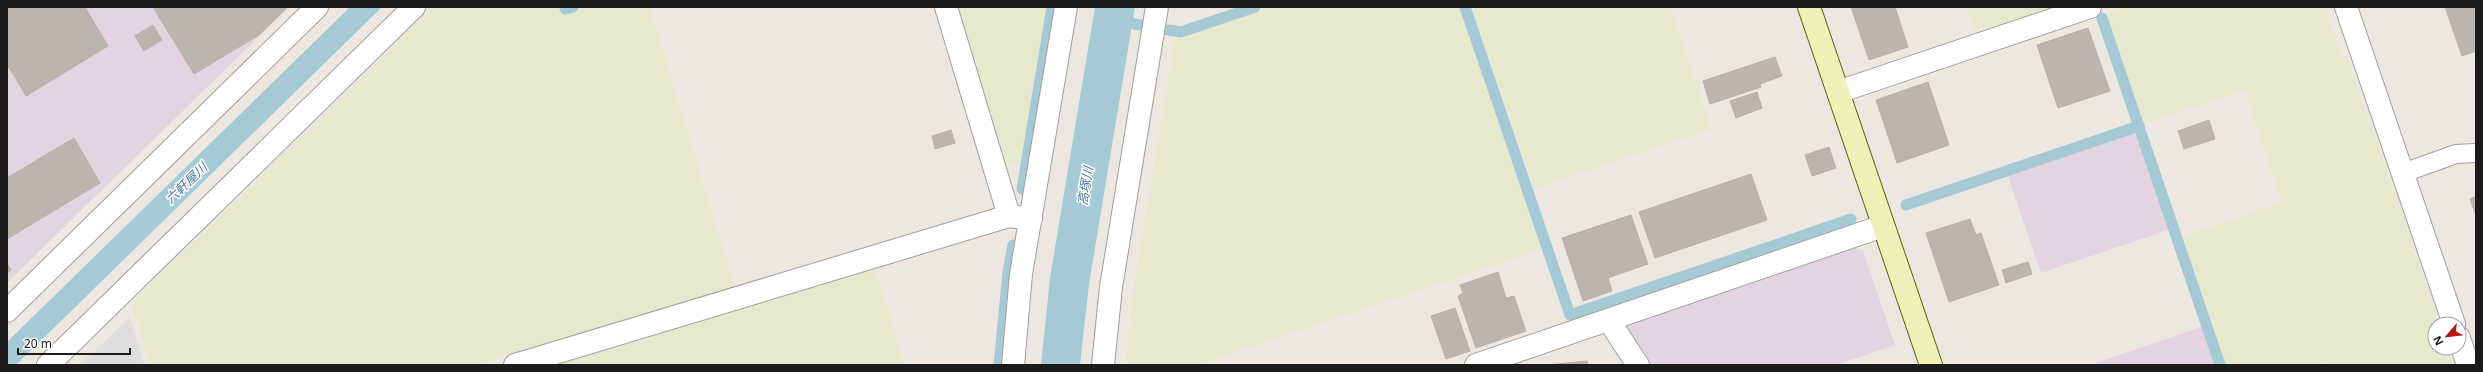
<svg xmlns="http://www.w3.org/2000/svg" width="2483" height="372" font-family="'Noto Sans','Noto Sans JP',sans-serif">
	<rect width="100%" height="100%" fill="#ece8e1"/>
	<g fill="#e4d4e1">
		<path d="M 7,7 L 289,7 L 7,283 Z"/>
		<path d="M 2137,130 L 2171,229 L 2041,273 L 2007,174 Z"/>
		<path d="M 1855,248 L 1863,251 L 1895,345 L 1836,365 L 1649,365 L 1623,326 Z"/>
		<path d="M 2204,326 L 2218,365 L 2090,365 Z"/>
	</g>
	<g fill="#e6e9ce">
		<path d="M 434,7 L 559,7 L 561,16 L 592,7 L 650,7 L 735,287 L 476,365 L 150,365 L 131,303 Z"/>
		<path d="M 957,7 L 1046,7 L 1021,160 L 1006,169 Z"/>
		<path d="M 1272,7 L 1459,7 L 1542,249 L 1198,365 L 1125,365 L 1133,290 L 1174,40 Z"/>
		<path d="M 1471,7 L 1671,7 L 1712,129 L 1534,189 Z"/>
		<path d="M 1966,7 L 2054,7 L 1976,34 Z"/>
		<path d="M 2125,7 L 2325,7 L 2343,60 L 2348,59 L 2439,324 L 2435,324 L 2435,348 L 2447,348 L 2453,365 L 2329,365 L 2327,361 L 2315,365 L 2223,365 L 2180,237 L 2282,202 L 2244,91 L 2141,125 L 2104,14 Z"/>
		<path d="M 875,268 L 905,365 L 554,365 Z"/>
	</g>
	<path fill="#dfdfdf" d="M 130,317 L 144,365 L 80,365 Z"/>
	<g fill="#a5cad6">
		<path d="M 350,7 L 382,7 L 16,365 L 7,365 L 7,342 Z"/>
		<path d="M 1095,7 L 1135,7 L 1089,284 L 1080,365 L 1041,365 L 1050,278 Z"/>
	</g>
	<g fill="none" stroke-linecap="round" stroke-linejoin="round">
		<g stroke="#a5cad6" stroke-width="11">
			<path d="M 1465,7 L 1570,315 L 1851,219"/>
			<path d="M 565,9 L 573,7"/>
			<path d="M 2102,18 L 2220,365"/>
			<path d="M 1117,21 L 1140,25"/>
			<path d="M 1168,30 L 1181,32 L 1255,7"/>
			<path d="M 1022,189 L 1052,7"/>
			<path d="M 1906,205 L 2139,126"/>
			<path d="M 999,365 L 1008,272 L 1013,245"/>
		</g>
	</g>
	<g fill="#bbb4af" stroke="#bcb0a5">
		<path d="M 7,7 L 85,7 L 108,46 L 26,96 L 9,67 L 7,69 Z"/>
		<path d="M 153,7 L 288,7 L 259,35 L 194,74 Z"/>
		<path d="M 1851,7 L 1895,7 L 1908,47 L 1869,60 Z"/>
		<path d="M 2445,7 L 2476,7 L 2476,51 L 2462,56 Z"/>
		<path d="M 153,25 L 162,40 L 144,51 L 135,36 Z"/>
		<path d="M 2088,28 L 2110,91 L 2058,108 L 2037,45 Z"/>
		<path d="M 1775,57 L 1782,76 L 1760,84 L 1761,87 L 1710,104 L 1703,81 Z"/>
		<path d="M 1928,82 L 1949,145 L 1897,163 L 1876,100 Z"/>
		<path d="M 1757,92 L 1762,108 L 1736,118 L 1730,101 Z"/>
		<path d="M 2209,120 L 2215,139 L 2184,149 L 2178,131 Z"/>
		<path d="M 951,130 L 955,143 L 935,149 L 932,136 Z"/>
		<path d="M 74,138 L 100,183 L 7,239 L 7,178 Z"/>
		<path d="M 1829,147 L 1836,168 L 1812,176 L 1805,155 Z"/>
		<path d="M 1751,174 L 1767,220 L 1655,258 L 1639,212 Z"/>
		<path d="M 2476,196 L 2476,216 L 2470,199 Z"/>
		<path d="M 1631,215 L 1648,264 L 1608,278 L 1612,291 L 1583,301 L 1562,238 Z"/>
		<path d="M 1970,219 L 1976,235 L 1981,233 L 1999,285 L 1949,302 L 1926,233 Z"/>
		<path d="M 2028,262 L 2032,274 L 2006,283 L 2002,270 Z"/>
		<path d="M 7,263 L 11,270 L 7,273 Z"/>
		<path d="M 1498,272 L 1506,298 L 1514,296 L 1526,331 L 1476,348 L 1458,296 L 1463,293 L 1460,285 Z"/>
		<path d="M 1455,308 L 1470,351 L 1446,359 L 1431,316 Z"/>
		<path d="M 1587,361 L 1588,365 L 1546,365 Z"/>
	</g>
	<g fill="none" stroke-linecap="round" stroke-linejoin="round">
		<defs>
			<path id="lane" d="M 2403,173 L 2456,154 L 2476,153"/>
			<g id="street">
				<path d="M 946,7 L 1009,216"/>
				<path d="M 2346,7 L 2454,324"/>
				<path d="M 1838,92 L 2090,7"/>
				<path d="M 7,311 L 317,7"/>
				<path d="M 1611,319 L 1615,330 L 1638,365"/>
				<path d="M 2459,338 L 2468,365"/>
				<path d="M 48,365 L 414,7"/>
				<path d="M 515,365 L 1009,216 L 1031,219"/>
				<path d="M 1013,365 L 1021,274 L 1066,7"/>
				<path d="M 1103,365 L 1111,287 L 1157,7"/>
				<path d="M 1476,365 L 1883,226"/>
			</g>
			<path id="secondary" d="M 1809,7 L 1931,365"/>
		</defs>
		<use href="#lane" stroke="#9f9f9f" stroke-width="20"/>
		<use href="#street" stroke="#9f9f9f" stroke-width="24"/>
		<use href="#secondary" stroke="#5a650f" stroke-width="24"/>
		<use href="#lane" stroke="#fff" stroke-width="18"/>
		<use href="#street" stroke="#fff" stroke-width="22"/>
		<use href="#secondary" stroke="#eef2b9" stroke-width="22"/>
	</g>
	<g text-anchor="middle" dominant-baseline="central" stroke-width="3" stroke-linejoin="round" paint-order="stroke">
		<g font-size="13" font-style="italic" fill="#5277a0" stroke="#fff">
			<text transform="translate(186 183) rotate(-44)">六軒屋川</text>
			<text transform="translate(1085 186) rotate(-81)">高塚川</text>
		</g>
	</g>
	<rect width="2483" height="372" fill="none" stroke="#1b1b1b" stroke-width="16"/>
	<g transform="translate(2447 336) rotate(242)"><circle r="19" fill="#ffffff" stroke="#a4a4a4"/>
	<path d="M0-3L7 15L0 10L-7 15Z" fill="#b31613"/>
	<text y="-6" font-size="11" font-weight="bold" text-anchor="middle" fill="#1b1b1b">N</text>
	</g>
	<path d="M18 348v6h112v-6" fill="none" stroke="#1b1b1b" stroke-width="2"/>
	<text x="24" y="348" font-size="12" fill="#1b1b1b" stroke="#ffffff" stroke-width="3" paint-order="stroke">20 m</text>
</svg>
